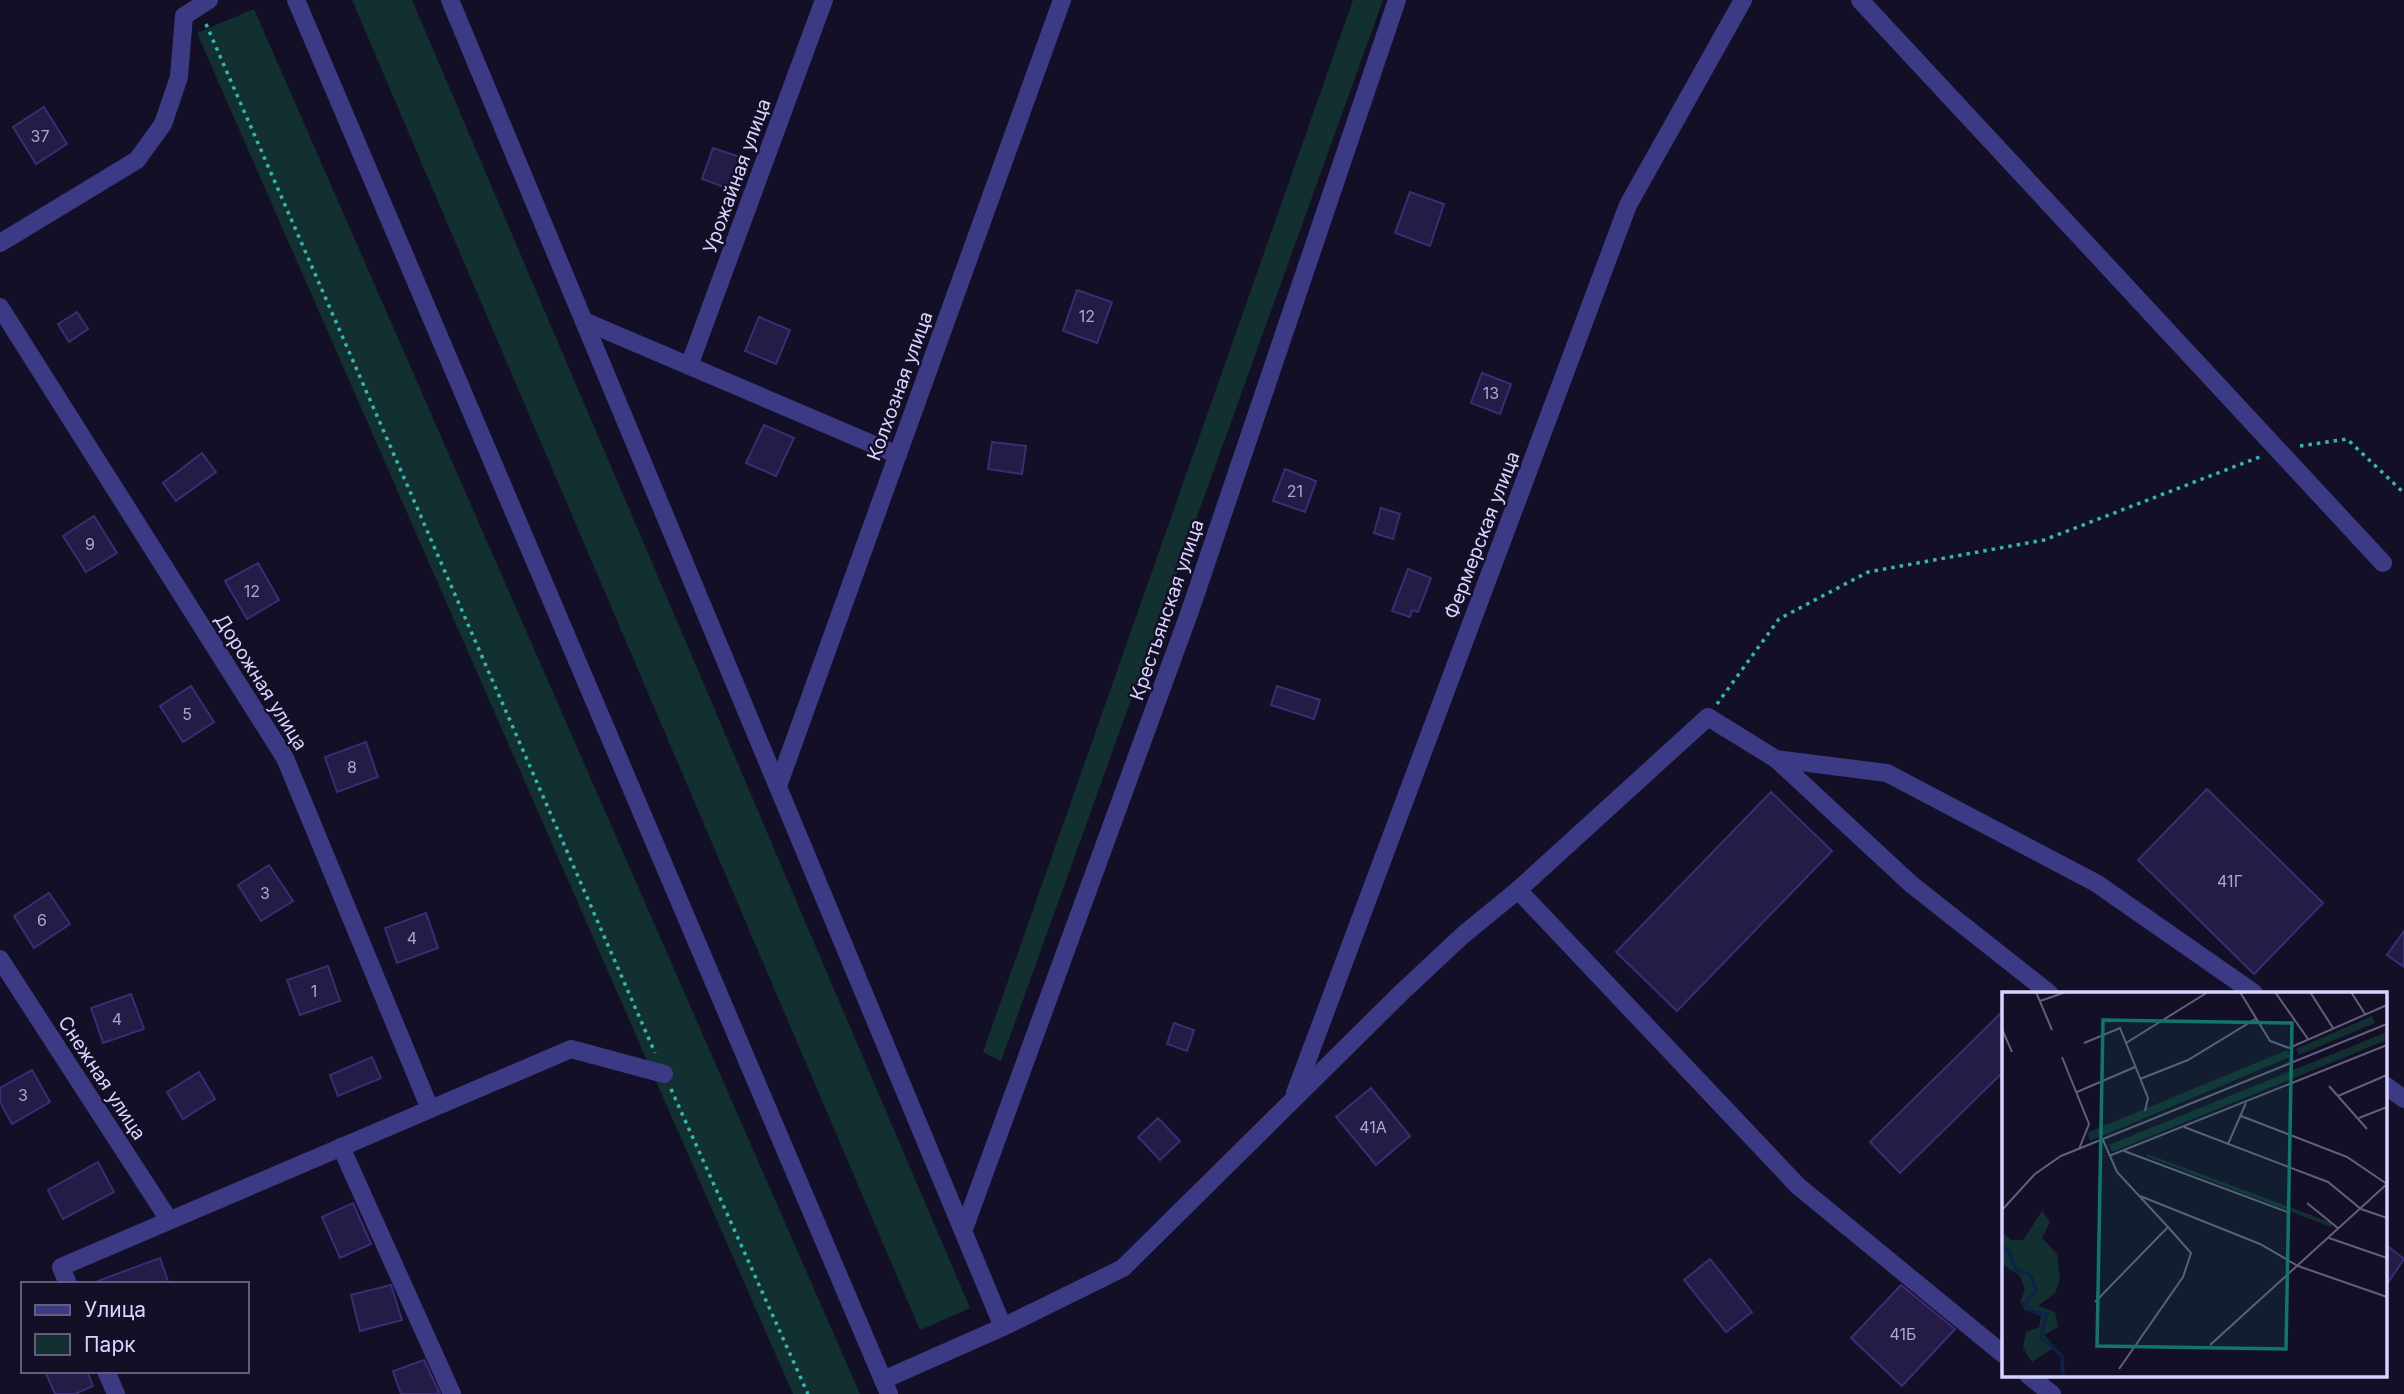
<svg xmlns="http://www.w3.org/2000/svg" width="2404" height="1394" font-family="Inter,sans-serif">
	<rect width="100%" height="100%" fill="#130f26"/>
	<g fill="#12302f">
		<path d="M 352,0 L 412,0 L 970,1308 L 920,1330 Z"/>
		<path d="M 1353,0 L 1383,0 L 1001,1061 L 983,1052 Z"/>
		<path d="M 254,9 L 860,1394 L 793,1394 L 197,33 Z"/>
	</g>
	<g fill="#241b47" stroke="#3b2d73" stroke-width="2">
		<path d="M 44,107 L 67,144 L 36,164 L 13,127 Z"/>
		<path d="M 713,148 L 743,158 L 732,190 L 702,179 Z"/>
		<path d="M 1410,192 L 1444,204 L 1430,246 L 1395,233 Z"/>
		<path d="M 1077,290 L 1112,302 L 1097,343 L 1063,331 Z"/>
		<path d="M 77,312 L 88,329 L 69,342 L 58,324 Z"/>
		<path d="M 759,317 L 790,330 L 776,364 L 745,351 Z"/>
		<path d="M 1482,373 L 1511,384 L 1500,414 L 1471,403 Z"/>
		<path d="M 764,425 L 794,438 L 776,476 L 746,463 Z"/>
		<path d="M 992,442 L 1026,446 L 1022,474 L 988,469 Z"/>
		<path d="M 202,453 L 216,472 L 176,501 L 163,483 Z"/>
		<path d="M 1285,469 L 1316,481 L 1305,512 L 1273,501 Z"/>
		<path d="M 1381,508 L 1400,514 L 1393,539 L 1374,533 Z"/>
		<path d="M 94,516 L 117,553 L 86,572 L 63,536 Z"/>
		<path d="M 258,563 L 279,600 L 247,619 L 225,581 Z"/>
		<path d="M 1408,569 L 1431,578 L 1418,612 L 1412,610 L 1410,617 L 1392,611 Z"/>
		<path d="M 191,686 L 214,722 L 183,742 L 160,706 Z"/>
		<path d="M 1277,686 L 1320,700 L 1314,719 L 1271,705 Z"/>
		<path d="M 366,742 L 378,777 L 337,792 L 325,757 Z"/>
		<path d="M 2207,789 L 2323,903 L 2254,974 L 2138,860 Z"/>
		<path d="M 1771,792 L 1832,851 L 1677,1011 L 1616,952 Z"/>
		<path d="M 269,865 L 293,901 L 261,921 L 238,885 Z"/>
		<path d="M 49,893 L 70,924 L 34,948 L 14,916 Z"/>
		<path d="M 426,913 L 438,948 L 397,963 L 385,928 Z"/>
		<path d="M 2404,931 L 2404,967 L 2387,955 Z"/>
		<path d="M 328,966 L 340,1001 L 300,1015 L 287,980 Z"/>
		<path d="M 131,994 L 144,1029 L 103,1043 L 91,1008 Z"/>
		<path d="M 2003,1011 L 2003,1072 L 1900,1173 L 1870,1142 Z"/>
		<path d="M 1174,1023 L 1194,1030 L 1187,1051 L 1167,1044 Z"/>
		<path d="M 372,1057 L 381,1078 L 338,1096 L 330,1075 Z"/>
		<path d="M 32,1070 L 50,1102 L 12,1124 L 0,1102 L 0,1088 Z"/>
		<path d="M 199,1072 L 215,1099 L 183,1119 L 167,1092 Z"/>
		<path d="M 1371,1088 L 1410,1136 L 1376,1165 L 1336,1117 Z"/>
		<path d="M 1158,1118 L 1180,1141 L 1160,1160 L 1138,1137 Z"/>
		<path d="M 98,1162 L 114,1192 L 63,1219 L 48,1190 Z"/>
		<path d="M 353,1203 L 371,1244 L 340,1258 L 322,1217 Z"/>
		<path d="M 2385,1244 L 2404,1259 L 2385,1287 Z"/>
		<path d="M 160,1258 L 169,1284 L 96,1284 L 95,1282 Z"/>
		<path d="M 1710,1259 L 1752,1312 L 1726,1332 L 1684,1280 Z"/>
		<path d="M 391,1285 L 402,1320 L 360,1331 L 351,1295 Z"/>
		<path d="M 1901,1285 L 1955,1329 L 1902,1386 L 1851,1338 Z"/>
		<path d="M 424,1360 L 440,1394 L 401,1394 L 393,1371 Z"/>
		<path d="M 45,1371 L 87,1371 L 93,1386 L 75,1394 L 55,1394 Z"/>
	</g>
	<g fill="none" stroke-linecap="round" stroke-linejoin="round">
		<g stroke="#2fb8b0" stroke-width="3.5" stroke-dasharray="3.5 5" stroke-linecap="butt">
			<path d="M 206,24 L 655,1053"/>
			<path d="M 2300,446 L 2347,439 L 2404,493"/>
			<path d="M 1717,704 L 1779,619 L 1868,572 L 2044,540 L 2262,456"/>
			<path d="M 671,1089 L 808,1394"/>
		</g>
		<g stroke="#3d3a85" stroke-width="18">
			<path d="M 296,0 L 889,1394"/>
			<path d="M 450,0 L 1003,1327"/>
			<path d="M 1860,0 L 2383,563"/>
			<path d="M 184,16 L 209,0"/>
			<path d="M 0,243 L 137,160 L 163,124 L 179,77 L 184,16"/>
			<path d="M 0,307 L 285,758 L 430,1109"/>
			<path d="M 584,321 L 898,455"/>
			<path d="M 689,366 L 824,0"/>
			<path d="M 1776,759 L 1911,884 L 2049,993"/>
			<path d="M 778,786 L 1062,0"/>
			<path d="M 1518,890 L 1708,717 L 1776,759 L 1887,773 L 2096,883 L 2254,993"/>
			<path d="M 0,959 L 169,1220"/>
			<path d="M 2385,1085 L 2404,1099"/>
			<path d="M 1295,1093 L 1628,205 L 1743,0"/>
			<path d="M 341,1147 L 452,1394"/>
			<path d="M 964,1229 L 1190,611 L 1397,0"/>
			<path d="M 68,1284 L 61,1267 L 571,1049 L 664,1074"/>
			<path d="M 106,1371 L 116,1394"/>
			<path d="M 2028,1375 L 2052,1394"/>
			<path d="M 883,1380 L 1003,1327 L 1123,1268 L 1401,993 L 1463,935 L 1518,890 L 1798,1186 L 2003,1354"/>
		</g>
	</g>
	<g text-anchor="middle" dominant-baseline="central" stroke-width="5" stroke-linejoin="round" paint-order="stroke">
		<g font-size="16" fill="#aca6d1">
			<text x="40" y="136">37</text>
			<text x="1087" y="316">12</text>
			<text x="1491" y="393">13</text>
			<text x="1295" y="491">21</text>
			<text x="90" y="544">9</text>
			<text x="252" y="591">12</text>
			<text x="187" y="714">5</text>
			<text x="352" y="767">8</text>
			<text x="2230" y="881">41Г</text>
			<text x="265" y="893">3</text>
			<text x="42" y="920">6</text>
			<text x="412" y="938">4</text>
			<text x="314" y="991">1</text>
			<text x="117" y="1019">4</text>
			<text x="23" y="1095">3</text>
			<text x="1373" y="1127">41А</text>
			<text x="1903" y="1334">41Б</text>
		</g>
		<g font-size="19" fill="#d9d4ff" stroke="#130f26">
			<text transform="translate(737 176) rotate(-70)">Урожайная улица</text>
			<text transform="translate(900 386) rotate(-70)">Колхозная улица</text>
			<text transform="translate(1482 535) rotate(-69)">Фермерская улица</text>
			<text transform="translate(1167 610) rotate(-71)">Крестьянская улица</text>
			<text transform="translate(261 682) rotate(58)">Дорожная улица</text>
			<text transform="translate(102 1078) rotate(57)">Снежная улица</text>
		</g>
	</g>
	<g transform="translate(2002 992)">
		<rect width="385" height="385" fill="#130f26"/>
		<path d="M 370,24 L 373,31 L 297,63 L 294,57 ZM 385,40 L 385,48 L 110,160 L 107,153 ZM 285,58 L 288,65 L 88,149 L 85,141 ZM 145,162 L 330,231 L 329,235 L 144,164 ZM 40,219 L 48,230 L 40,246 L 55,262 L 58,287 L 53,301 L 36,314 L 53,320 L 56,335 L 42,343 L 53,355 L 30,370 L 21,356 L 24,340 L 37,335 L 39,324 L 23,318 L 18,310 L 23,298 L 18,284 L 0,272 L 0,241 L 10,248 L 21,248 Z" fill="#12302f"/>
		<path fill="none" stroke="#0c2248" stroke-width="3.5" d="M 0,254 L 7,259 L 14,278 L 29,283 L 34,299 L 22,311 L 29,319 L 45,322 L 39,345 L 60,364 L 61,385"/>
		<path fill="none" stroke="#625e7d" stroke-width="2" d="M 34,0 L 50,38M 238,0 L 268,49 L 287,56M 273,0 L 306,47M 308,0 L 331,36M 349,0 L 363,22M 38,9 L 64,0M 0,37 L 10,60M 82,51 L 118,36 L 146,106 L 143,119M 124,51 L 206,0M 287,56 L 385,13M 60,65 L 87,132 L 77,157M 138,87 L 186,68 L 255,26M 327,94 L 365,137M 75,100 L 133,75M 336,104 L 385,83M 239,124 L 345,165 L 385,192M 357,126 L 385,115M 182,135 L 326,190 L 359,217 L 385,226M 226,152 L 244,111M 122,159 L 288,221M 107,164 L 385,53M 138,204 L 258,252 L 296,274 L 385,305M 305,211 L 337,237M 0,218 L 33,182 L 59,164 L 385,32M 327,246 L 385,266M 93,310 L 166,235 L 115,180 L 101,148M 208,353 L 385,192M 117,377 L 181,285 L 189,261 L 166,235"/>
		<path fill="#0f766e" fill-opacity="0.15" stroke="#0f766e" stroke-width="3.5" d="M 101,28 L 290,31 L 284,357 L 95,354 Z"/>
		<rect width="385" height="385" fill="none" stroke="#d9d4ff" stroke-width="3.5"/>
	</g>
	<rect x="21" y="1282" width="228" height="91" fill="#130f26" stroke="#625e7d" stroke-width="2"/>
	<rect x="35" y="1305" width="35" height="10" fill="#3d3a85" stroke="#625e7d" stroke-width="2"/>
	<text x="84" y="1317" font-size="21" fill="#d9d4ff">Улица</text>
	<rect x="35" y="1334" width="35" height="21" fill="#12302f" stroke="#625e7d" stroke-width="2"/>
	<text x="84" y="1352" font-size="21" fill="#d9d4ff">Парк</text>
</svg>
